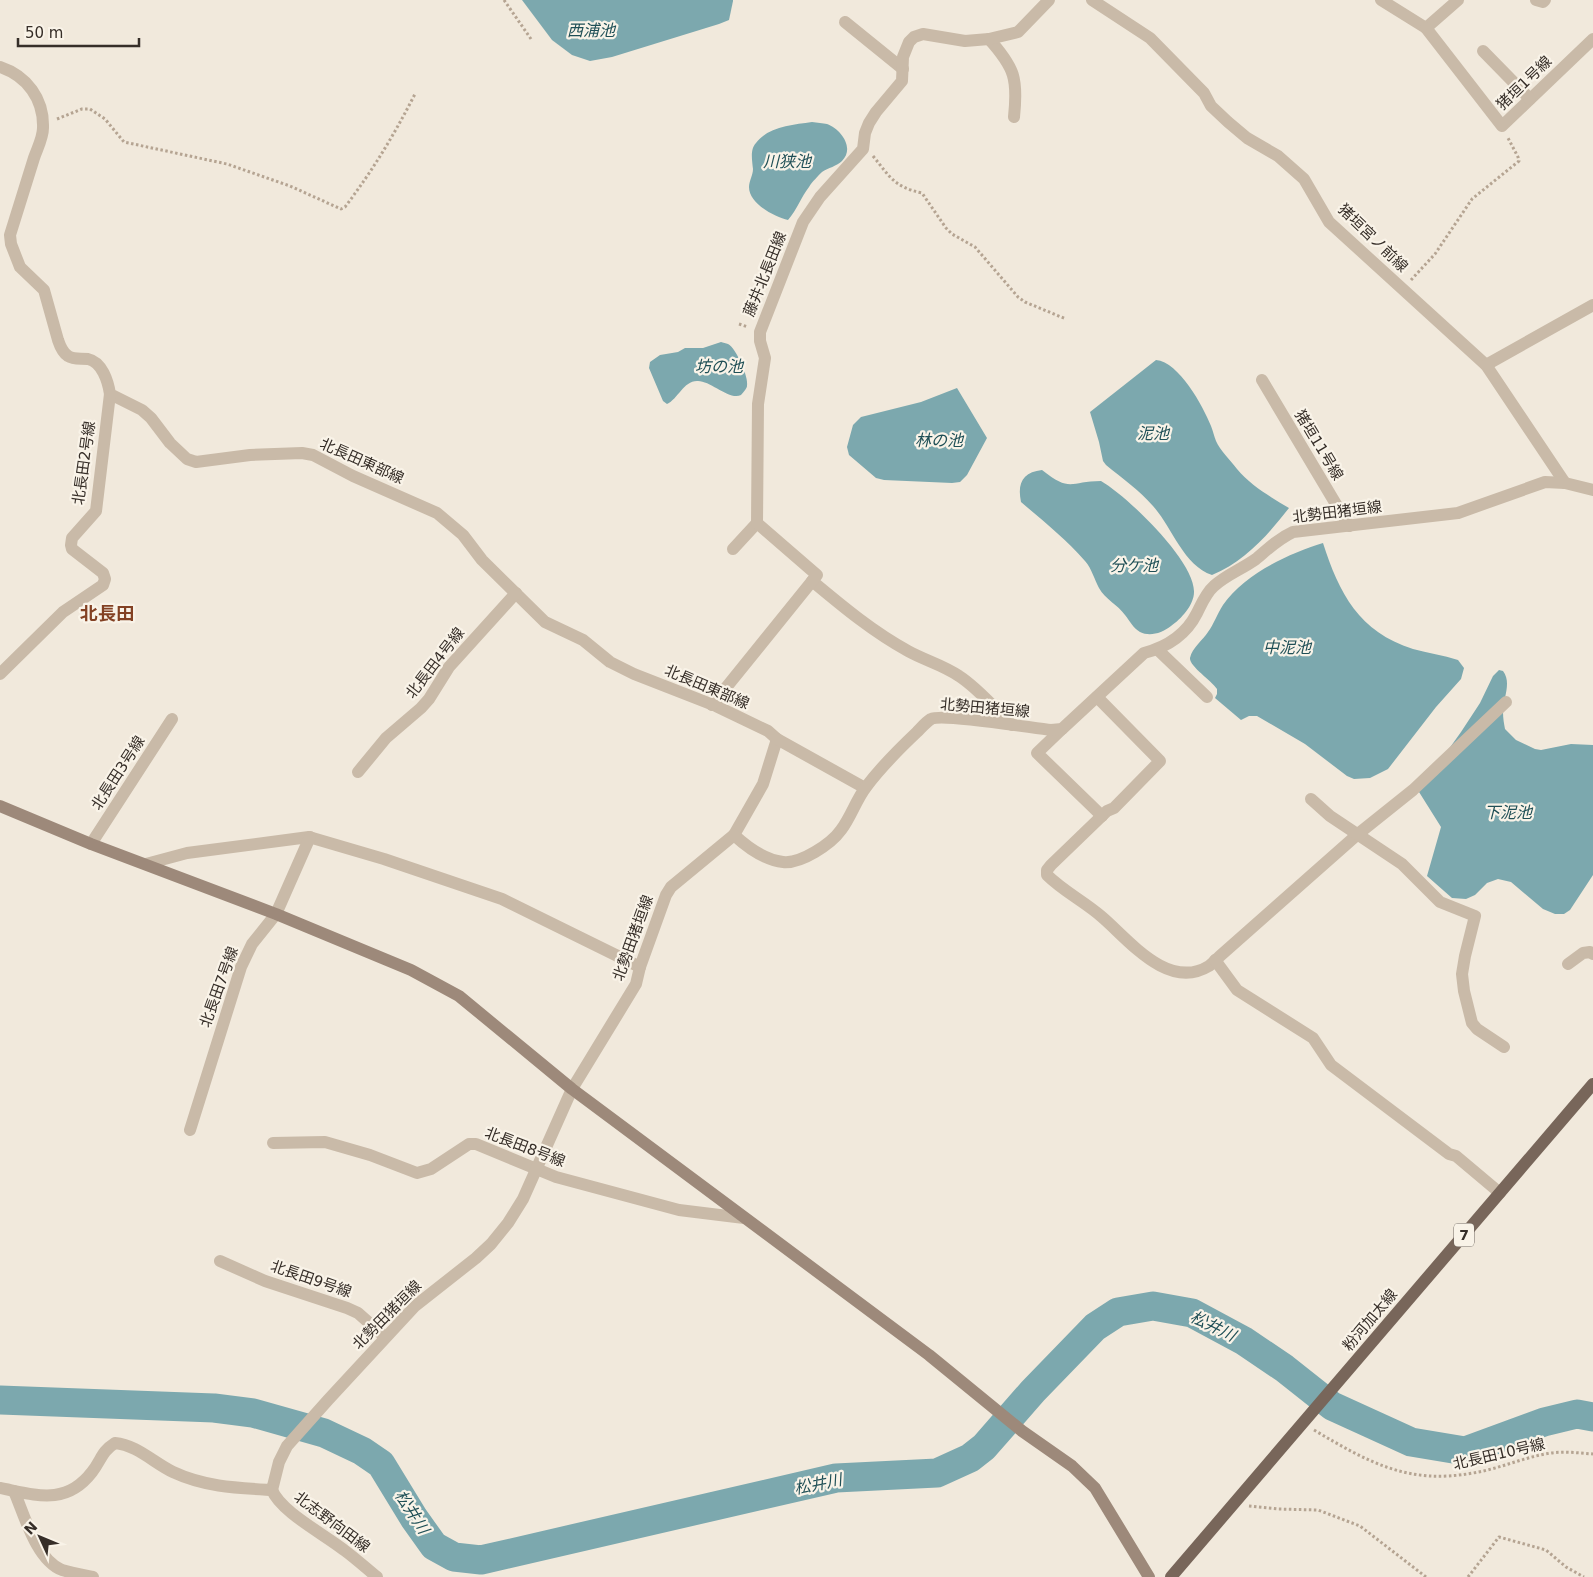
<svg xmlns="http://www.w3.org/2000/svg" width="1593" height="1577" font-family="'DejaVu Sans','Noto Sans JP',sans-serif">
	<rect width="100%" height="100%" fill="#f1e9dc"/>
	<g fill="#7ca8ae">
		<path d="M 522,0 L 733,0 L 733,1 L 729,20 L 719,24 L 612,57 L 590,61 L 572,55 L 552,40 Z"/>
		<path d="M 812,122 C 817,123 823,123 827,124 C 841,129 855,148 842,161 C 837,166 828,168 822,172 C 818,176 812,182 809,187 C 801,197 797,210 788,220 C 775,217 749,204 749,187 C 749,181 753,175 753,169 C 752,160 750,149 756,143 C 769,126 792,125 812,122 Z"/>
		<path d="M 721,342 C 723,343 726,343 728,344 C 736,348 749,377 747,386 C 747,388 743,393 741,395 C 730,401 711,381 698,381 C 684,380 678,399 667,404 L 663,401 L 649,368 L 650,362 L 660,355 L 678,352 L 685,348 L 703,348 Z"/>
		<path d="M 1156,360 C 1179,362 1203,406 1211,426 C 1213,431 1214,436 1216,441 C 1220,450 1230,460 1237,469 C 1251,486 1271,497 1289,508 C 1268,535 1244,562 1212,575 C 1183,565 1172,527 1153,506 C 1140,491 1122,478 1106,465 L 1103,461 L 1099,442 L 1090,412 Z"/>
		<path d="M 957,388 L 987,438 L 967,475 L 960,482 L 952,483 L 884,480 L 876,478 L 849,455 L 847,447 L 853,425 L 861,417 L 921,402 Z"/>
		<path d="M 1042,470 C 1071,493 1070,481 1101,481 C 1127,496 1195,561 1194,592 C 1194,605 1181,619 1171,626 C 1162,633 1150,637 1140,632 C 1133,628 1130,621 1125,615 C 1118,605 1105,599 1099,588 C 1094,579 1092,569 1085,561 C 1066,539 1043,521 1021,502 C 1017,483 1023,472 1042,470 Z"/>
		<path d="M 1323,543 C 1339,593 1359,632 1413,649 C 1428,653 1443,655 1458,660 L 1464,668 L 1461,679 L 1436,707 L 1388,769 L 1370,778 L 1354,779 L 1347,776 L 1305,744 L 1257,716 L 1249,716 L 1241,720 L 1215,698 L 1217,694 L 1217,689 C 1212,681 1189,666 1190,658 C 1192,648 1203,640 1208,632 C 1214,624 1217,614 1223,605 C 1244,574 1288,554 1323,543 Z"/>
		<path d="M 1499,670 L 1503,671 C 1512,683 1503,698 1503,712 C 1503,718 1504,724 1505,729 L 1516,740 L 1535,749 L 1541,750 L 1571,744 L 1593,745 L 1593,875 L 1570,910 L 1564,914 L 1555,914 L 1543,909 L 1511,882 L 1498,879 L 1487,883 L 1475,895 L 1466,899 L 1452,898 L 1427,876 L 1441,827 L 1414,784 L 1446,753 L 1461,732 L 1480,703 L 1493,676 Z"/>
	</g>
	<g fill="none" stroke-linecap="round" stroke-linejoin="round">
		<path stroke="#7ca8ae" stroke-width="29" d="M 0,1400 L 214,1408 L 253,1413 L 324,1433 L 362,1451 L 381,1464 L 414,1518 L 434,1546 L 454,1557 L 481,1560 L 836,1478 L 937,1473 L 970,1458 L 984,1447 L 1033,1391 L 1095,1327 L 1118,1312 L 1153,1306 L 1192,1313 L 1244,1341 L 1284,1368 L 1332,1406 L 1411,1442 L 1465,1451 L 1544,1422 L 1577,1414 L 1593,1417"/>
		<g stroke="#b5a492" stroke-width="3" stroke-dasharray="2.5 2.5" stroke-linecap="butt">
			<path d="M 504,0 L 531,39"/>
			<path d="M 57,119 L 82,109 L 90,109 L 105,119 L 124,142 L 227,164 L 290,186 L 341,209 L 345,207 C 373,170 394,135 415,94"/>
			<path d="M 873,156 C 890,177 894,187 922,193 L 946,228 L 952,234 L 975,247 L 1018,297 L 1025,302 L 1066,319"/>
			<path d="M 1411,280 L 1435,254 L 1472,199 L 1519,161 L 1518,157 L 1508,138"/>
			<path d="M 739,324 L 748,327"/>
			<path d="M 1314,1430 C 1368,1462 1408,1485 1473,1473 C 1499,1469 1524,1457 1551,1453 C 1564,1451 1579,1453 1593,1454"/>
			<path d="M 1249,1506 L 1278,1509 L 1318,1510 L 1360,1526 L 1426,1577"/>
			<path d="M 1468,1577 L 1499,1537 L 1546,1550 L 1566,1567 L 1584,1577"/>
		</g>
		<g stroke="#c9baa8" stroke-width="12">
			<path d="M 1092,0 L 1150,38 L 1204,93 L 1211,106 L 1228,122 L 1247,138 L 1278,156 L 1304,179 L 1329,222 L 1486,365 L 1565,483"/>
			<path d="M 1381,0 L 1426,28 L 1458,0"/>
			<path d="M 1536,0 L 1543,2 L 1545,0"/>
			<path d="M 845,22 L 903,69"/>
			<path d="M 1426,28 L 1502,126 L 1593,39"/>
			<path d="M 989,39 C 1015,68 1018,79 1014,117"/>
			<path d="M 1483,51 L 1530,99"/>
			<path d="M 0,67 C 27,76 44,99 43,128 C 43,138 37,149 34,158 C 26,183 18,209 10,235 L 11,244 L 20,267 L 44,290 L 58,340 C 60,346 63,353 68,356 C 74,360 81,358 88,359 C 102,362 108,381 110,394 L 142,410 L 151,418 L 170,443 L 187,459 L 196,462 L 250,455 L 302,453 L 313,455 L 353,476 L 437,513 L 463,535 L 482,560 L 545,622 L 583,640 L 610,662 L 634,674 L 716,706 L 768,731 L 777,739 L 763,784 L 734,835"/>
			<path d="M 1486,365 L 1593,305"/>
			<path d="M 1262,380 L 1349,526"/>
			<path d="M 733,549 L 757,523"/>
			<path d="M 812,581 C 842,606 873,632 908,651 C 924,660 943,665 959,676 C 979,689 995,709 1012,725"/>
			<path d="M 1158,650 L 1207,697"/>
			<path d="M 0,674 L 63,612 L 103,585 L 105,579 L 103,573 L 72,549 L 71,545 L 72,538 L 96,511 L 110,394"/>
			<path d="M 1097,697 L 1160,761 L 1114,808 L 1107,811 L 1051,865 L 1047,870 L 1047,875 C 1063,891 1085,902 1102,917 C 1129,940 1168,991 1209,966 C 1213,963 1217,959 1220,956 L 1358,834 L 1413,790 L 1506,702"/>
			<path d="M 712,705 L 817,575 L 757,523 L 758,404 L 765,358 L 760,341 L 760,332 L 803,222 L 820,197 L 863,149 L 865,133 L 869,123 L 876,112 L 902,81 L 903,57 L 909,42 L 914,37 L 923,34 L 965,41 L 989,39 L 1018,32 L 1049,0"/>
			<path d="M 1062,729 L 1037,753 L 1102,816"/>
			<path d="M 777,739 L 865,788"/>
			<path d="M 358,772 L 386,738 L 421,708 L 429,699 L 449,667 L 516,593"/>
			<path d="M 1311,799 L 1330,816 L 1402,864 L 1440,902 L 1475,916 L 1465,956 L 1462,974 L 1464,991 L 1472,1023 L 1477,1029 L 1504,1047"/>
			<path d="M 91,844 L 172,719"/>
			<path d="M 146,864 L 187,853 L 309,837 L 384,859 L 502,899 L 640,967"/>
			<path d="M 1215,960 L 1237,990 L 1313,1038 L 1331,1065 L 1449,1154 L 1456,1156 L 1500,1193"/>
			<path d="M 1568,964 L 1583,953 L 1590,952 L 1593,954"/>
			<path d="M 190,1130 L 241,967 L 252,944 L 276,914 L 310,837"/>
			<path d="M 273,1143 L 325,1142 L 370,1155 L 417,1173 L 431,1169 L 469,1144 L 476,1144 L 556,1177 L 679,1210 L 744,1218"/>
			<path d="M 220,1261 L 265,1281 L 347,1308 L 358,1313 L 385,1337"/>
			<path d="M 0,1488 C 36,1495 66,1506 92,1472 C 102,1459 101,1452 115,1443 C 137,1445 154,1463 173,1472 C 205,1487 237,1488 272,1490 L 279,1462 L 287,1446 L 328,1400 L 415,1306 L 476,1258 L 491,1244 L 508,1223 L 523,1199 L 572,1089 L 636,984 L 640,967 L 666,895 L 671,887 L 734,835 C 747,847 765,860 783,862 C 801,864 831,844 841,830 C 851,817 856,800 866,787 C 881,767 899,749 917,732 C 921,728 926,722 931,719 C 943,713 1032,728 1051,730 L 1062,729 L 1144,653 C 1167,647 1186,635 1197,613 C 1202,603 1206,593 1214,586 C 1226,575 1242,569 1256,559 C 1269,548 1278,539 1293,532 L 1458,513 L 1545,482 L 1565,483 L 1593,490"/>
			<path d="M 272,1490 C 281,1512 324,1534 344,1550 C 355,1558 366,1568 377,1577"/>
			<path d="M 14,1491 C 24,1514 36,1560 62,1570 C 72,1573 83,1575 93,1577"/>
		</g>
		<path stroke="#9d897a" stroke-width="12" d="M 0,806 L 91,844 L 276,914 L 411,970 L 459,996 L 572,1089 L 929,1355 L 1022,1431 L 1072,1466 L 1095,1488 L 1149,1577"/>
		<path stroke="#78665a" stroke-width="12" d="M 1171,1577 L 1593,1084"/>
	</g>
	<g text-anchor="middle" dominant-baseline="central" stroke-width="4.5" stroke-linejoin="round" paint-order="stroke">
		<rect fill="#f9f3e8" stroke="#706962" stroke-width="1" x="1454" y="1223.5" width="20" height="23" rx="4"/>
		<g font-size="14" font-weight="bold" fill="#362e28">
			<text x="1464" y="1235">7</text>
		</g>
		<g font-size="15" fill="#362e28" stroke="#f9f3e8">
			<text transform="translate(1524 83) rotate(-44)">猪垣1号線</text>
			<text transform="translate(1373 238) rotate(44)">猪垣宮ノ前線</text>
			<text transform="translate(765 274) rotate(-68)">藤井北長田線</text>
			<text transform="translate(1319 445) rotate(59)">猪垣11号線</text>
			<text transform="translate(362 461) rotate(24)">北長田東部線</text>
			<text transform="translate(84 463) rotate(-82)">北長田2号線</text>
			<text transform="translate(1337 512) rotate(-7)">北勢田猪垣線</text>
			<text transform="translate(435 663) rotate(-52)">北長田4号線</text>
			<text transform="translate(707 687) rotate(23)">北長田東部線</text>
			<text transform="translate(985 708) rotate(5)">北勢田猪垣線</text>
			<text transform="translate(118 773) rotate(-57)">北長田3号線</text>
			<text transform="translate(633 938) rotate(-70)">北勢田猪垣線</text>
			<text transform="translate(219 987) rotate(-70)">北長田7号線</text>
			<text transform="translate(525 1147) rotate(21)">北長田8号線</text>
			<text transform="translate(311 1279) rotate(19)">北長田9号線</text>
			<text transform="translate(387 1315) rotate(-45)">北勢田猪垣線</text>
			<text transform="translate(1370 1320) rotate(-50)">粉河加太線</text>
			<text transform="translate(1499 1454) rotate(-13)">北長田10号線</text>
			<text transform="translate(332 1522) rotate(37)">北志野向田線</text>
		</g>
		<g font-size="16" font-style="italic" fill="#1f4f56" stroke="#f9f3e8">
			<text x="591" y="30">西浦池</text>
			<text x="787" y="161">川狭池</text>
			<text x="719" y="366">坊の池</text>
			<text x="1153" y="433">泥池</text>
			<text x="939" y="440">林の池</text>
			<text x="1134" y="565">分ケ池</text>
			<text x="1287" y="647">中泥池</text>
			<text x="1508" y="812">下泥池</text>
			<text transform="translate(1213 1326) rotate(26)">松井川</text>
			<text transform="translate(818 1484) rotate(-11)">松井川</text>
			<text transform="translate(412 1512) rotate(57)">松井川</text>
		</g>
		<g font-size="18" font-weight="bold" fill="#834123" stroke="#f9f3e8">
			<text x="107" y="613">北長田</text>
		</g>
	</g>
	<g transform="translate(40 1537) rotate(314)" stroke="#f9f3e8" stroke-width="4" paint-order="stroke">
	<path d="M0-4L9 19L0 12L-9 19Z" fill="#362e28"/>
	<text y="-8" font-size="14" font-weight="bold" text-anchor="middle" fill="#362e28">N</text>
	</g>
	<path d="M18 38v8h121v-8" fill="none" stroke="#362e28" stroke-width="2.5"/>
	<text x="25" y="38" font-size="15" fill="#362e28" stroke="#f9f3e8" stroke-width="4" paint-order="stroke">50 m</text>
</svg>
